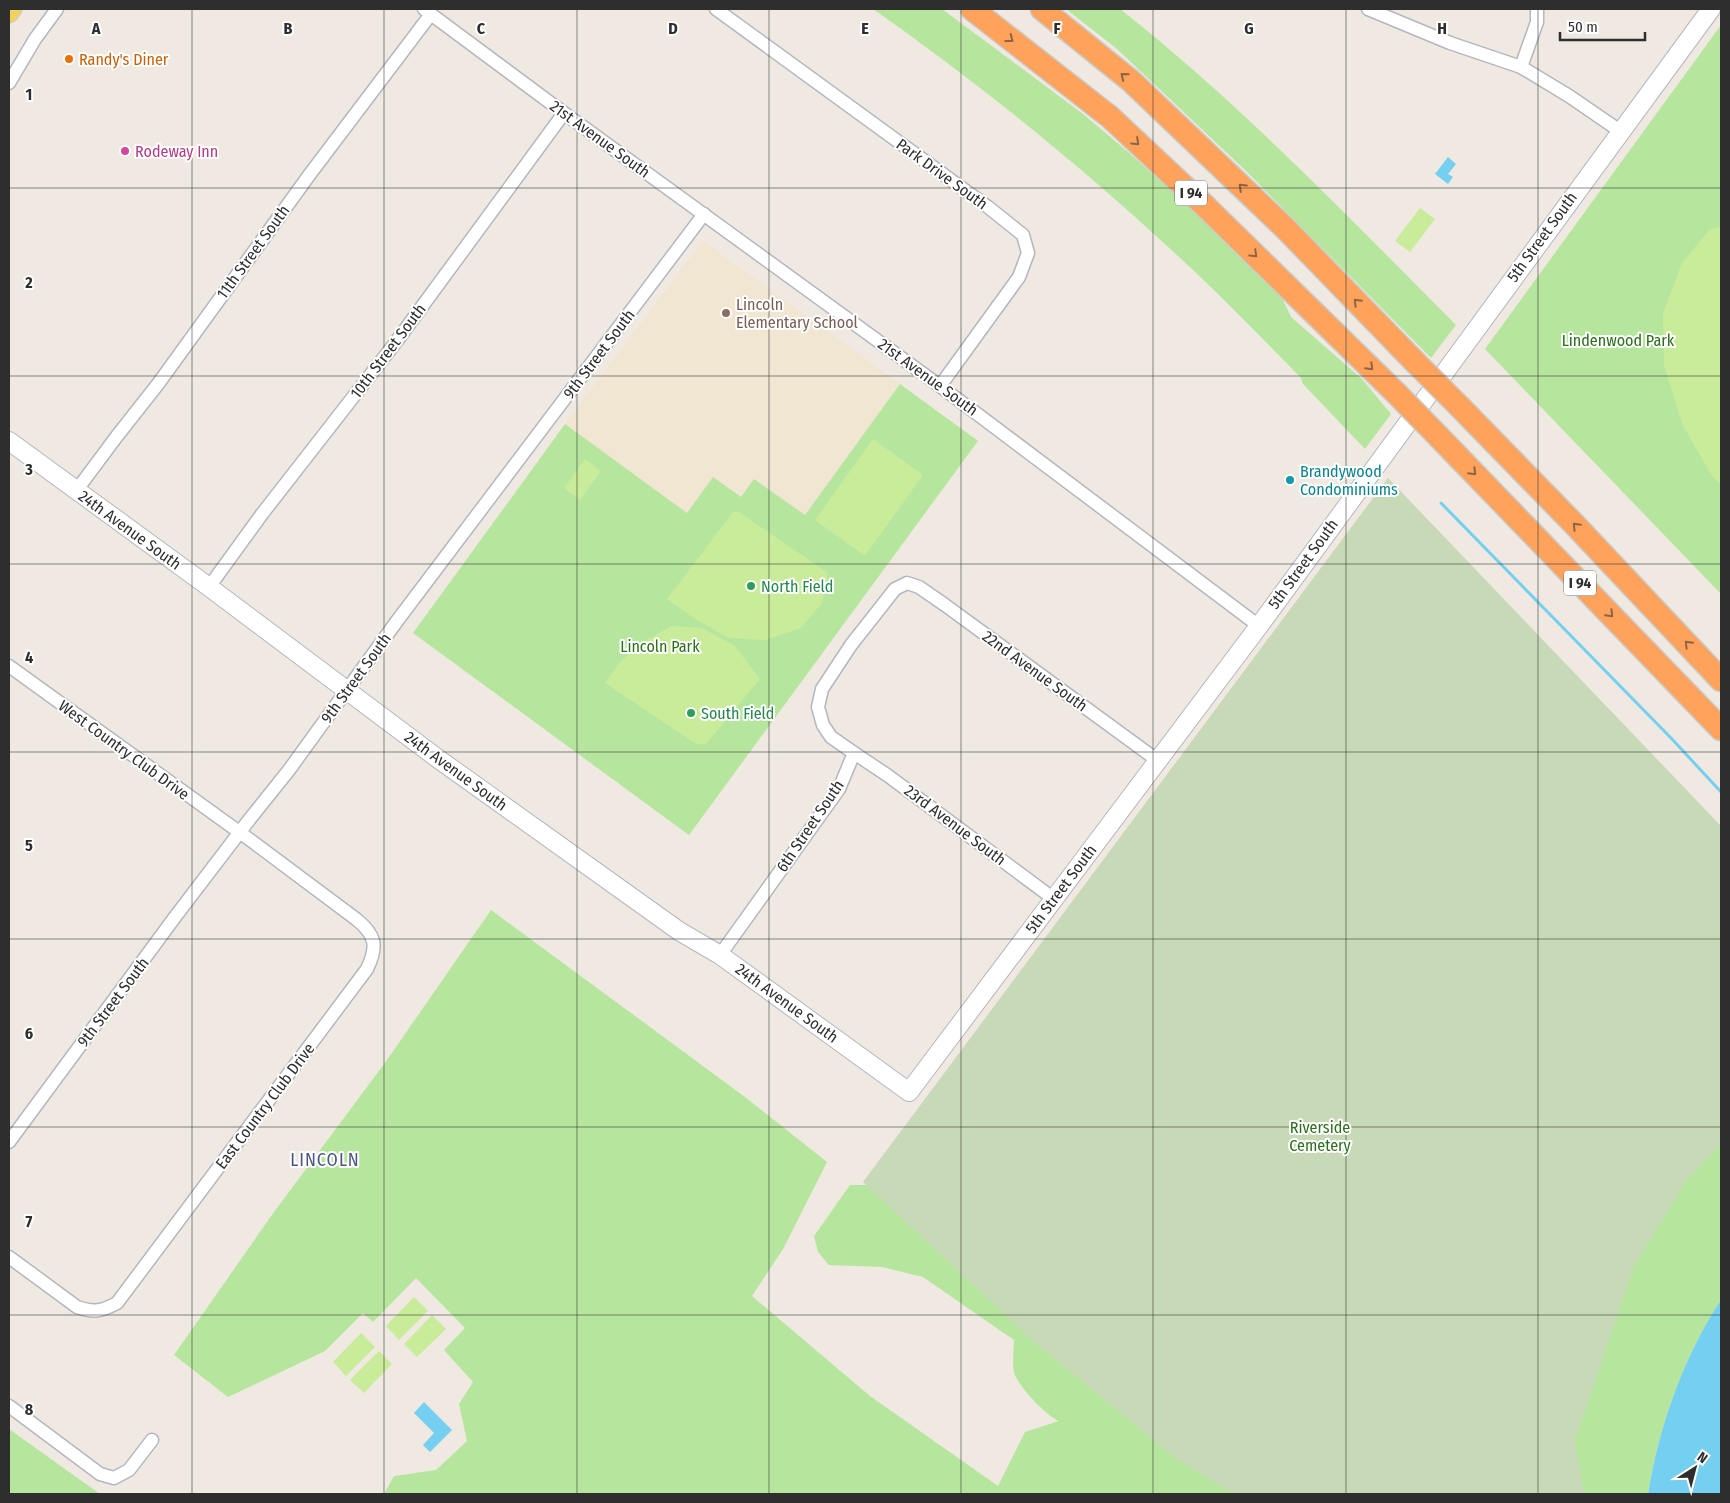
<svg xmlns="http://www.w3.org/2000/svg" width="1730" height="1503" font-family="'Fira Sans Condensed',sans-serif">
	<rect width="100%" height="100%" fill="#efe9e1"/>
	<path fill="#f0e6d1" d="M 703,241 L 900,384 L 805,515 L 755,479 L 741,497 L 687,513 L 565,424 Z"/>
	<g fill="#b6e59e">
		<path d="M 873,9 L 942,9 L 1083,114 L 1127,151 L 1224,238 L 1280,294 L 1291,317 L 1362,379 L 1391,414 L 1365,449 L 1303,384 L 1301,378 C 1265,341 1230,305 1193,270 C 1093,176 986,88 873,9 Z"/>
		<path d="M 1066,9 L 1120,9 C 1241,104 1347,216 1456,325 L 1431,358 L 1246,171 L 1117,49 Z"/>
		<path d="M 1721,25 L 1721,594 L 1485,349 Z"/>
		<path d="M 900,384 L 978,441 L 689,835 L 413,633 L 565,424 L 687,513 L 713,477 L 741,497 L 754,479 L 805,515 Z"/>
		<path d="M 491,910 L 745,1097 L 827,1162 L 783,1249 L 752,1296 L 870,1396 L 998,1486 L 1025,1432 L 1059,1421 C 1047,1417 1016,1384 1014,1372 C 1012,1363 1014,1350 1014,1340 L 923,1277 L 882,1267 L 829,1265 L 818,1252 L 814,1236 L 850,1185 L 872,1185 L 1299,1494 L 384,1494 L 394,1476 L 436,1470 L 467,1441 L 459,1404 L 473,1382 L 444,1350 L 465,1328 L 416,1278 L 373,1322 L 363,1313 L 325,1351 L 228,1397 L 174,1355 L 274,1212 L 387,1060 Z"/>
		<path d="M 1721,1093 L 1721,1300 C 1684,1355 1658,1429 1648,1494 L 1563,1494 L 1540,1345 Z"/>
		<path d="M 9,1429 L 100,1494 L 9,1494 Z"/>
	</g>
	<path fill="#c8d9b8" d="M 1388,478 L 1721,826 L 1721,1144 L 1686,1181 L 1634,1266 L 1575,1441 L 1584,1494 L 1234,1494 L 1175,1458 L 1031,1339 L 863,1182 Z"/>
	<g fill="#c9ec9a">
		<path d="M 1420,208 L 1435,219 L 1410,252 L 1395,241 Z"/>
		<path d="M 1721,226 L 1721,485 L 1712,476 L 1682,424 L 1664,365 L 1663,313 L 1682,263 L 1709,230 Z"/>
		<path d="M 873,439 L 923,475 L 865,556 L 815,520 Z"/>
		<path d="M 585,459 L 601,471 L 580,500 L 564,488 Z"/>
		<path d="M 733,512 L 739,512 L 828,573 L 822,603 L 801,628 L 766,640 L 729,638 L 695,619 L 667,599 Z"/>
		<path d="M 671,626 L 702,628 L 735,646 L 760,679 L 706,744 L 696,744 L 605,683 L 620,662 L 640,644 Z"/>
		<path d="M 414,1297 L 428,1311 L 399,1340 L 386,1326 Z"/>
		<path d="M 432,1315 L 446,1329 L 417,1357 L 404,1344 Z"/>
		<path d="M 361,1333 L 375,1347 L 346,1376 L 333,1362 Z"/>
		<path d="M 379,1351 L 392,1364 L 364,1393 L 350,1380 Z"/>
	</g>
	<g fill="#75cff0">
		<path d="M 1448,157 L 1456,164 L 1448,174 L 1453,177 L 1448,184 L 1435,174 Z"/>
		<path d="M 1721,1300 L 1721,1494 L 1648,1494 C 1658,1429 1684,1355 1721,1300 Z"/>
		<path d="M 424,1402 L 452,1430 L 430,1452 L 423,1445 L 434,1433 L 414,1413 Z"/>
	</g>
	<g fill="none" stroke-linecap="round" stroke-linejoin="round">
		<path stroke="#75cff0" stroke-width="3" d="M 1441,503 L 1672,739 L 1721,792"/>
		<defs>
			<g id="street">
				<path d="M 424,9 L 564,113 L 940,386 L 1259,626"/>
				<path d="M 716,9 L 988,207 L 1023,235 L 1028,253 L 1019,277 L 940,386"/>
				<path d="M 1368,9 L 1450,43 L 1521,67 L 1569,96 L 1620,131"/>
				<path d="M 1521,67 L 1537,22 L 1537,9"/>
				<path d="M 9,83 L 35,39 L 57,9"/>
				<path d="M 76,491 L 117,436 L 158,384 L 310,174 L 431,14"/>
				<path d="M 209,587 L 262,514 L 396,342 L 564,113"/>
				<path d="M 9,666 L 253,842 L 356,919 C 376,935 378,946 367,969 L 117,1303 C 102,1311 94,1313 77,1307 L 9,1257"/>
				<path d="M 854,753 L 887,775 L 1054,899"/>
				<path d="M 720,955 L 839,789 L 854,753 L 831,737 L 823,725 L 818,707 L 822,689 L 851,645 L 895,589 L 907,583 L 919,587 L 945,605 L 1157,760"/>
				<path d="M 9,1142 L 175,917 L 249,820 L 289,770 L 397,621 L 704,214"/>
				<path d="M 9,1406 L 100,1474 L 114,1478 L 129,1470 L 152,1440"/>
			</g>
			<path id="secondary" d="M 9,441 L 209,587 L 437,758 L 679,931 L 720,955 L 909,1092 L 1259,626 L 1711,9"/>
			<path id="primary" d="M 9,13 L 12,9"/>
			<g id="highway">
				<path d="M 972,9 L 1110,117 L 1205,206 L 1396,393"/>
				<path d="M 1042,9 L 1131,81 L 1286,229 L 1415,362"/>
				<path d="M 1460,407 L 1575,525 L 1721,680"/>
				<path d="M 1439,437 L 1721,729"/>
			</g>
		</defs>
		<use href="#street" stroke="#b4b7c1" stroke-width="15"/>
		<use href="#secondary" stroke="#b4b7c1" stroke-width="20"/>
		<use href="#primary" stroke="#c9c9c9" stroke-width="21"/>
		<use href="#highway" stroke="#c9c9c9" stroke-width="25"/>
		<use href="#street" stroke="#fff" stroke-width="12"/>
		<use href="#secondary" stroke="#fff" stroke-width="18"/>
		<use href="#primary" stroke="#f2d163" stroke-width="19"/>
		<use href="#highway" stroke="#ffa35c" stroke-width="22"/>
		<defs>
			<g id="highway-bridge">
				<path d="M 1415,362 L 1460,407"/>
				<path d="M 1396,393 L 1439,437"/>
			</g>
		</defs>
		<use href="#highway-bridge" stroke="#c9c9c9" stroke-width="25" stroke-linecap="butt"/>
		<use href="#highway-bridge" stroke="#ffa35c" stroke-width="22"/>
	</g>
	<defs><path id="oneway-chevron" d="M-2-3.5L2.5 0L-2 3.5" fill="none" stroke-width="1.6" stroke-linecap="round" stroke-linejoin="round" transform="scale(1.25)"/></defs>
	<g stroke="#8c6343">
		<use href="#oneway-chevron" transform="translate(1010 39) rotate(38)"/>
		<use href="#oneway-chevron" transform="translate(1124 76) rotate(-141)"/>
		<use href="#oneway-chevron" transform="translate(1136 142) rotate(43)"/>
		<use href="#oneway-chevron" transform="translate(1242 187) rotate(-136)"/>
		<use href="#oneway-chevron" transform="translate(1254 254) rotate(44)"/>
		<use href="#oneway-chevron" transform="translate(1357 302) rotate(-134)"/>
		<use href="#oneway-chevron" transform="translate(1370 367) rotate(45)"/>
		<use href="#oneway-chevron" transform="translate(1473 472) rotate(46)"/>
		<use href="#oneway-chevron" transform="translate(1576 526) rotate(-134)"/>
		<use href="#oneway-chevron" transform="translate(1610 614) rotate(46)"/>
		<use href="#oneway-chevron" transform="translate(1688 644) rotate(-134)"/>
	</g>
	<path fill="none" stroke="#2e2e2e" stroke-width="1" stroke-opacity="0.55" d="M 192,9 L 192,1494M 384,9 L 384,1494M 577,9 L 577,1494M 769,9 L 769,1494M 961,9 L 961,1494M 1153,9 L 1153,1494M 1346,9 L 1346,1494M 1538,9 L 1538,1494M 9,188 L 1721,188M 9,376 L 1721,376M 9,564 L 1721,564M 9,752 L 1721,752M 9,939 L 1721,939M 9,1127 L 1721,1127M 9,1315 L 1721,1315"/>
	<circle fill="#e8710a" stroke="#fff" stroke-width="2" cx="69" cy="59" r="5"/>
	<circle fill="#d1479c" stroke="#fff" stroke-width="2" cx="125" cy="151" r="5"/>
	<circle fill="#8d6e63" stroke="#fff" stroke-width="2" cx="726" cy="313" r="5"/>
	<circle fill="#0f9aa8" stroke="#fff" stroke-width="2" cx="1290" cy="480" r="5"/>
	<g fill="#2e9e5b" stroke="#fff" stroke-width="2">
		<circle cx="751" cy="586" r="5"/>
		<circle cx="691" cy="713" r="5"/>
	</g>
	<g text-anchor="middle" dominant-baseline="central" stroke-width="4" stroke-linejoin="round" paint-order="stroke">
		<g fill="#fff" stroke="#6d6d6d" stroke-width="1">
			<rect x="1175" y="180.5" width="32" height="25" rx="4"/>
			<rect x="1564" y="570.5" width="32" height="25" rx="4"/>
		</g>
		<g font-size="15" font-weight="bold" fill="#2e2e2e">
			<text x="1191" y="193">I 94</text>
			<text x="1580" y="583">I 94</text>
		</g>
		<g font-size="16" fill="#c56008" stroke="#fff" text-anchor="start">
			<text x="79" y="59">Randy's Diner</text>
		</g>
		<g font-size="16" fill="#2e2e2e" stroke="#fff">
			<text transform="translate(600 139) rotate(36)">21st Avenue South</text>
			<text transform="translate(942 174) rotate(36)">Park Drive South</text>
			<text transform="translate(1542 237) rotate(-54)">5th Street South</text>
			<text transform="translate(253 252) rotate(-54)">11th Street South</text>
			<text transform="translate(388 351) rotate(-53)">10th Street South</text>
			<text transform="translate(599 354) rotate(-53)">9th Street South</text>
			<text transform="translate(928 377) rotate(36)">21st Avenue South</text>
			<text transform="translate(130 530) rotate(36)">24th Avenue South</text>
			<text transform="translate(1303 564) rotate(-54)">5th Street South</text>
			<text transform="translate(1035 671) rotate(36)">22nd Avenue South</text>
			<text transform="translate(356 678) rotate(-54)">9th Street South</text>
			<text transform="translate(124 750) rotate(36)">West Country Club Drive</text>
			<text transform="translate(456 771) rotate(36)">24th Avenue South</text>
			<text transform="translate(955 825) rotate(37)">23rd Avenue South</text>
			<text transform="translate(810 826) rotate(-56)">6th Street South</text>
			<text transform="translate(1061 889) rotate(-53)">5th Street South</text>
			<text transform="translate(113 1002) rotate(-53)">9th Street South</text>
			<text transform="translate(787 1003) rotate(36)">24th Avenue South</text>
			<text transform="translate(265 1106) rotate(-53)">East Country Club Drive</text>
		</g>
		<g font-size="16" fill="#b23c85" stroke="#fff" text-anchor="start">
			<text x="135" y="151">Rodeway Inn</text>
		</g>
		<g font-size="16" fill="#785e54" stroke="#fff" text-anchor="start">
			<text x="736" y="304">Lincoln<tspan x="736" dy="18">Elementary School</tspan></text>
		</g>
		<g font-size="16" fill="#2c6e1b" stroke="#fff">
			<text x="1618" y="340">Lindenwood Park</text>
			<text x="660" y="646">Lincoln Park</text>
			<text x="1320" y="1127">Riverside<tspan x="1320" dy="18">Cemetery</tspan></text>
		</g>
		<g font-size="16" fill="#0d838f" stroke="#fff" text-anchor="start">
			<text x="1300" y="471">Brandywood<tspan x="1300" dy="18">Condominiums</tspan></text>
		</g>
		<g font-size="16" fill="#27864d" stroke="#fff" text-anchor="start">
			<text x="761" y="586">North Field</text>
			<text x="701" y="713">South Field</text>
		</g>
		<g font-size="18" letter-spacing="1" fill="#4d5680" stroke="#fff">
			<text x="325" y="1160">LINCOLN</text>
		</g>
	</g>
	<g font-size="16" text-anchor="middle" font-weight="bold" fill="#2e2e2e" stroke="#fff" stroke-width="4" stroke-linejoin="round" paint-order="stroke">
		<text x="96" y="34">A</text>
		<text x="288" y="34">B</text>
		<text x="481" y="34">C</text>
		<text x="673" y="34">D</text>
		<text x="865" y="34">E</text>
		<text x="1057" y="34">F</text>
		<text x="1249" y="34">G</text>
		<text x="1442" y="34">H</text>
		<text x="29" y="100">1</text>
		<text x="29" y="288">2</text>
		<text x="29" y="475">3</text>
		<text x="29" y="663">4</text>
		<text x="29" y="851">5</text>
		<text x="29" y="1039">6</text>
		<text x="29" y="1227">7</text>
		<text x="29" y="1415">8</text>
	</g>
	<rect width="1730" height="1503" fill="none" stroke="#2e2e2e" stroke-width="20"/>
	<g transform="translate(1695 1468) rotate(36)" stroke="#ffffff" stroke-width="4" paint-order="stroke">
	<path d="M0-4L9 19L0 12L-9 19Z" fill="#2e2e2e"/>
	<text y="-8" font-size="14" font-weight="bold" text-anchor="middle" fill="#2e2e2e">N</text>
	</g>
	<path d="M1560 32v8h85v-8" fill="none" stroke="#2e2e2e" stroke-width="2.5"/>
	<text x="1568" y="32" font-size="15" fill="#2e2e2e" stroke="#ffffff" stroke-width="4" paint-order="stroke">50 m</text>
</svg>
